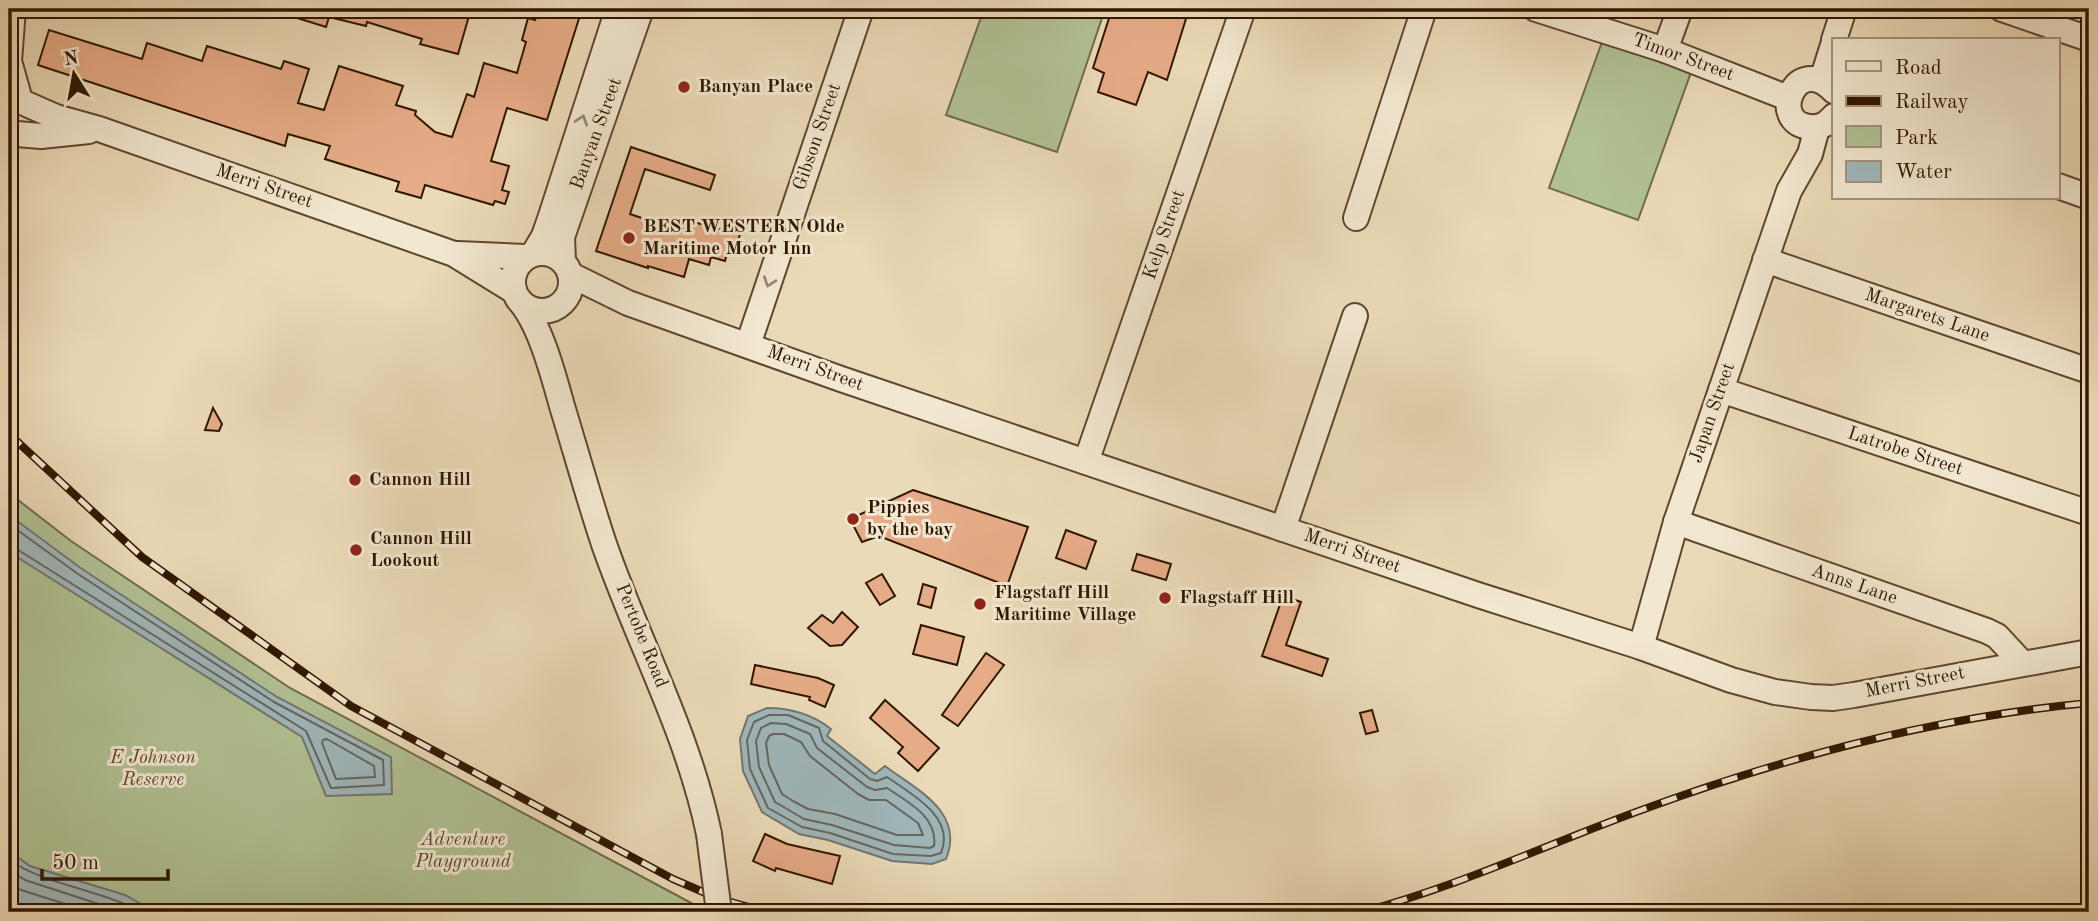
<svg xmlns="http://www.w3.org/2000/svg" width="2098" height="921" font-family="'Old Standard TT',serif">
	<rect width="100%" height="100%" fill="#ebdab7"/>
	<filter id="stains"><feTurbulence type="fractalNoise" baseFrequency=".00286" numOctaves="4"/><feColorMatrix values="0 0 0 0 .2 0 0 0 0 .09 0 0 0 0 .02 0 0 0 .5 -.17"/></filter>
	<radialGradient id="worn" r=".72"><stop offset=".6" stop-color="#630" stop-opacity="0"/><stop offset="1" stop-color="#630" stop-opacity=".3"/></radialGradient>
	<g fill="#b1c193" stroke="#706c4a" stroke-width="2">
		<path d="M 984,9 L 1105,9 L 1057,152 L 946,115 Z"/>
		<path d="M 1606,31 L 1695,61 L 1638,220 L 1549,188 Z"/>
		<path d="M 9,493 L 71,541 L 290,688 L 708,912 L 9,912 Z"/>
	</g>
	<g fill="#9fb7bb" stroke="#727770" stroke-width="2">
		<path d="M 9,515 L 82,569 L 277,697 L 391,757 L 392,794 L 326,796 L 302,737 L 9,552 Z"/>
		<path d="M 767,708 C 791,708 812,714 831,729 L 827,736 L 875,774 L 885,766 C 917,790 965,812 946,859 L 932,864 L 892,861 L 828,840 L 799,834 L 762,812 L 743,771 L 740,739 L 748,716 Z"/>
		<path d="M 9,851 L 30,866 L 125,895 L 155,912 L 9,912 Z"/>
	</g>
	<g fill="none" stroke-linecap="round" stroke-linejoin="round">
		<g stroke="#67665e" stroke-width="2">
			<path d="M 9,524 L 78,574 L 274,702 L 383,760 L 384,785 L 331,788 L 306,731 L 15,548 L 9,547"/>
			<path d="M 769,715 L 788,715 L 819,728 L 823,741 L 870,779 L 877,781 L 887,777 C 911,794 956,817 941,853 L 931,856 L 893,854 L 830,833 L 802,827 L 768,808 L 750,769 L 747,740 L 754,722 Z"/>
			<path d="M 771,723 L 786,724 L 810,734 L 817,748 L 867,787 L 875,790 L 887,788 C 908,802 938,817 934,846 L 930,848 L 894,845 L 832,825 L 804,819 L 775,802 L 759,767 L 756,741 L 761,728 Z"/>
			<path d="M 773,734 L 784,734 L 801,742 L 810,756 L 858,794 L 869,800 L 886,800 L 918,823 L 923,835 L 897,835 L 835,814 L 808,809 L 793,801 L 782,794 L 769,765 L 766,743 L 769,736 Z"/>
			<path d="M 327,739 L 374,766 L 375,777 L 336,779 L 322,743 L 323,740 Z"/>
			<path d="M 9,860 C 48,886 99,889 141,912"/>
			<path d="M 9,870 L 25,880 L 123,912"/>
			<path d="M 9,883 L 21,890 L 91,912"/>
		</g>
	</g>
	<g fill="#e6ac87" stroke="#2f1600" stroke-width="2">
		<path d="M 279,9 L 471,9 L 458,54 L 420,44 L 422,39 L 367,22 L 366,26 L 329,17 L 326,27 L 278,12 Z"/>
		<path d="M 538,9 L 582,9 L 547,120 L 507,108 L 491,161 L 509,166 L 502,190 L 509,192 L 505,204 L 495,201 L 493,205 L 425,185 L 421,198 L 396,191 L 399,182 L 325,159 L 330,146 L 288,134 L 285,146 L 38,65 L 49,30 L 142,59 L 147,43 L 202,61 L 207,46 L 281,69 L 284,61 L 309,69 L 298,103 L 324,110 L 339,66 L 403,86 L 396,105 L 416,111 L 415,115 L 435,132 L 452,137 L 467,94 L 474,97 L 484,63 L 517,73 L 526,42 L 522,40 L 528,18 L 535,20 Z"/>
		<path d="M 1112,9 L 1189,9 L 1167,80 L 1148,72 L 1136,105 L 1098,92 L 1104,73 L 1093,68 Z"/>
		<path d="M 631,147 L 715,175 L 710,190 L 645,169 L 630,214 L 683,232 L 687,220 L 725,231 L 729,220 L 743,224 L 735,251 L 728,249 L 725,261 L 711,257 L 709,265 L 689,259 L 684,277 L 648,266 L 648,268 L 596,251 Z"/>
		<path d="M 213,408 L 222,424 L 219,431 L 205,430 Z"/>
		<path d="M 913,490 L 1028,527 L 1007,586 L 879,536 L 862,542 L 850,519 Z"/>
		<path d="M 1066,530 L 1096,541 L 1086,569 L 1056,558 Z"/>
		<path d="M 1137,554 L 1171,564 L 1166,580 L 1132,570 Z"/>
		<path d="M 882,574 L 895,596 L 880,605 L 866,583 Z"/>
		<path d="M 923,584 L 936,588 L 931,608 L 918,604 Z"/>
		<path d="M 1283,596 L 1301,602 L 1286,645 L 1328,659 L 1322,676 L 1262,656 Z"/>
		<path d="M 842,612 L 858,627 L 842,645 L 830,646 L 808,628 L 822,615 L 833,623 Z"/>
		<path d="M 921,625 L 964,637 L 957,665 L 913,654 Z"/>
		<path d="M 986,653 L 1004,665 L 958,726 L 942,715 Z"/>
		<path d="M 755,665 L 818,678 L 834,685 L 825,707 L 809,700 L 810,697 L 751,684 Z"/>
		<path d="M 885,700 L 939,748 L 918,771 L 898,753 L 903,747 L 870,718 Z"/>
		<path d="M 1372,710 L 1378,731 L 1366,734 L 1360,713 Z"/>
		<path d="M 765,834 L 787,844 L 840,856 L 832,884 L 776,868 L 775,871 L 753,861 Z"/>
	</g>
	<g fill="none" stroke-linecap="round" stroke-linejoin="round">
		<defs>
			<g id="minor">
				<path d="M 13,9 L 9,61 L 18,93"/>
				<path d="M 1536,9 L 1665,50 L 1788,98"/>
				<path d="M 2002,9 L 2089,39"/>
				<path d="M 1834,40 L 1844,9"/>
				<path d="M 1665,50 L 1680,9"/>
				<path d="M 1822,80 L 1834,42"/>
				<path d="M 1834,91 C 1796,51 1767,123 1810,127 C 1821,128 1827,124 1834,116"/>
				<path d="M 22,102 L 56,117 L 99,129 L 454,254 L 514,291"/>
				<path d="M 17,134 L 41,136 L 89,131"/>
				<path d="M 2058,186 L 2089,197"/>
				<path d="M 1356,218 L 1424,9"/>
				<circle cx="542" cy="282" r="29"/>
				<path d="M 534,253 L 544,236 L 551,216 L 618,9"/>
				<path d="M 458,254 L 525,257"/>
				<path d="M 1765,260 L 2089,371"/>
				<path d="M 563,261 L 562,237 L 641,9"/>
				<path d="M 571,275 L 628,303 L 841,379 L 1478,595 L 1641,647 L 1731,680 L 1775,692 L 1811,697 L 1833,698 L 1854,695 L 2089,652"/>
				<path d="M 518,299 C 540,323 553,374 562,406 C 576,452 589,499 604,544 C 638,642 688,732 709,834"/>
				<path d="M 748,345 L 861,9"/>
				<path d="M 1721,390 L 2089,513"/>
				<path d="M 1086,462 L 1243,9"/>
				<path d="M 1676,522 L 1987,631 L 1997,636 L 2022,663"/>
				<path d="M 1283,529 L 1355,316"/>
				<path d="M 1641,647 L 1676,522 L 1789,191 L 1810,154 L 1817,128"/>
			</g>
		</defs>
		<use href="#minor" stroke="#5e472e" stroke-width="28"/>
		<use href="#minor" stroke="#f2e7d0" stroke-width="24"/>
		<defs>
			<g id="rail">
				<path d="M 9,434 L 142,557 L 351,706 L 673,879 L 717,898 L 766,912"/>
				<path d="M 1361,912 C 1454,888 1546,845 1636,812 C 1782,758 1934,717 2089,703"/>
			</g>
		</defs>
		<use href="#rail" stroke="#2f1600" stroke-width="8"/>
		<use href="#rail" stroke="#f2e7d0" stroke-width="5" stroke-dasharray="16" stroke-linecap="butt"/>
		<defs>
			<path id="minor-bridge" d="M 709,834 L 719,912"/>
		</defs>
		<use href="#minor-bridge" stroke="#5e472e" stroke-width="28" stroke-linecap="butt"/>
		<use href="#minor-bridge" stroke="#f2e7d0" stroke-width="24"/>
	</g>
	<defs><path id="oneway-chevron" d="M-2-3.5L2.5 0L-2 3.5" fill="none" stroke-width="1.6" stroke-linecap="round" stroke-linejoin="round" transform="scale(1.75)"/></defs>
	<g stroke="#9a8972">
		<use href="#oneway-chevron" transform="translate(582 120) rotate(-72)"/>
		<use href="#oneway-chevron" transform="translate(769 282) rotate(109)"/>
	</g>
	<g fill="#8f2418" stroke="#f2e7d0" stroke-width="2.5">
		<circle cx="684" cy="87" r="7"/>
		<circle cx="629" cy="238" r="7"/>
		<circle cx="355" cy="480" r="7"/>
		<circle cx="853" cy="519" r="7"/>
		<circle cx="356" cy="550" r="7"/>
		<circle cx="1165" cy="598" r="7"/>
		<circle cx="980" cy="604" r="7"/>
	</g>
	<g text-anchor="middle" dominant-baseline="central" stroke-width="6" stroke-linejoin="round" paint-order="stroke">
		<g font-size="19" fill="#2f1600" stroke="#f2e7d0">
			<text transform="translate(1683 58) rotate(20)">Timor Street</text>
			<text transform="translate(597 134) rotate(-70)">Banyan Street</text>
			<text transform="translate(818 137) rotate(-71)">Gibson Street</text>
			<text transform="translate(264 187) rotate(19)">Merri Street</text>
			<text transform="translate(1165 235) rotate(-71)">Kelp Street</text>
			<text transform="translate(1927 316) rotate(19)">Margarets Lane</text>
			<text transform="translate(815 369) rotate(20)">Merri Street</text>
			<text transform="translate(1713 413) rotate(-71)">Japan Street</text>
			<text transform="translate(1905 452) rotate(18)">Latrobe Street</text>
			<text transform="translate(1352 552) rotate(19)">Merri Street</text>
			<text transform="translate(1854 585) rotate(19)">Anns Lane</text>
			<text transform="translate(641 636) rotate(68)">Pertobe Road</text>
			<text transform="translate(1915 683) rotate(-11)">Merri Street</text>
		</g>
		<g font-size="19" font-weight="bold" fill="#2f1600" stroke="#f2e7d0" text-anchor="start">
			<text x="698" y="87">Banyan Place</text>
			<text x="643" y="227">BEST WESTERN Olde<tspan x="643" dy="22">Maritime Motor Inn</tspan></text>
			<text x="369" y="480">Cannon Hill</text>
			<text x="867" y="508">Pippies<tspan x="867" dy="22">by the bay</tspan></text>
			<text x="370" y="539">Cannon Hill<tspan x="370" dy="22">Lookout</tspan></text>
			<text x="994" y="593">Flagstaff Hill<tspan x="994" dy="22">Maritime Village</tspan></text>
			<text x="1179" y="598">Flagstaff Hill</text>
		</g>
		<g font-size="19" font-style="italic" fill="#56492c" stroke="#f2e7d0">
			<text x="153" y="758">E Johnson<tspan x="153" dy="22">Reserve</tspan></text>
			<text x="463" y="840">Adventure<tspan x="463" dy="22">Playground</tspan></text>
		</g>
	</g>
	<rect width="2098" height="921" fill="none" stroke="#ebdab7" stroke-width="35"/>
	<rect x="10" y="10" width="2077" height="900" fill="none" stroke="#2f1600" stroke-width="3.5"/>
	<rect x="18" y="18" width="2063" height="886" fill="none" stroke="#2f1600" stroke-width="2"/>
	<rect x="1832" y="38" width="228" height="161" fill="#f2e7d0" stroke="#a4937d" stroke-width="2"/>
	<rect x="1846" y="61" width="35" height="10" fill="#f2e7d0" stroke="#a4937d" stroke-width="2"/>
	<text x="1895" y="74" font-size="21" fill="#2f1600">Road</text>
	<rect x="1846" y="96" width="35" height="10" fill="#2f1600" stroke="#a4937d" stroke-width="2"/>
	<text x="1895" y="108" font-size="21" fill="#2f1600">Railway</text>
	<rect x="1846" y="126" width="35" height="21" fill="#b1c193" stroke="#a4937d" stroke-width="2"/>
	<text x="1895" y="144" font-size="21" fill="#2f1600">Park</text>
	<rect x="1846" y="161" width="35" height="21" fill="#9fb7bb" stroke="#a4937d" stroke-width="2"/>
	<text x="1895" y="178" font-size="21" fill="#2f1600">Water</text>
	<g transform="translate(74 74) rotate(349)" stroke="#f2e7d0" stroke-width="5" paint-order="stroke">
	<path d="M0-5L12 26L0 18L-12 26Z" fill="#2f1600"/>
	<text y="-10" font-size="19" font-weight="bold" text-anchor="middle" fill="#2f1600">N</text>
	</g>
	<path d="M42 869v10h126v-10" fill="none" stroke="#2f1600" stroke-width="3.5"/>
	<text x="52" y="869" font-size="21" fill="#2f1600" stroke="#f2e7d0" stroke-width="5" paint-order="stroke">50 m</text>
	<rect width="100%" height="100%" filter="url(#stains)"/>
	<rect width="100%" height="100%" fill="url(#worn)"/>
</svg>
